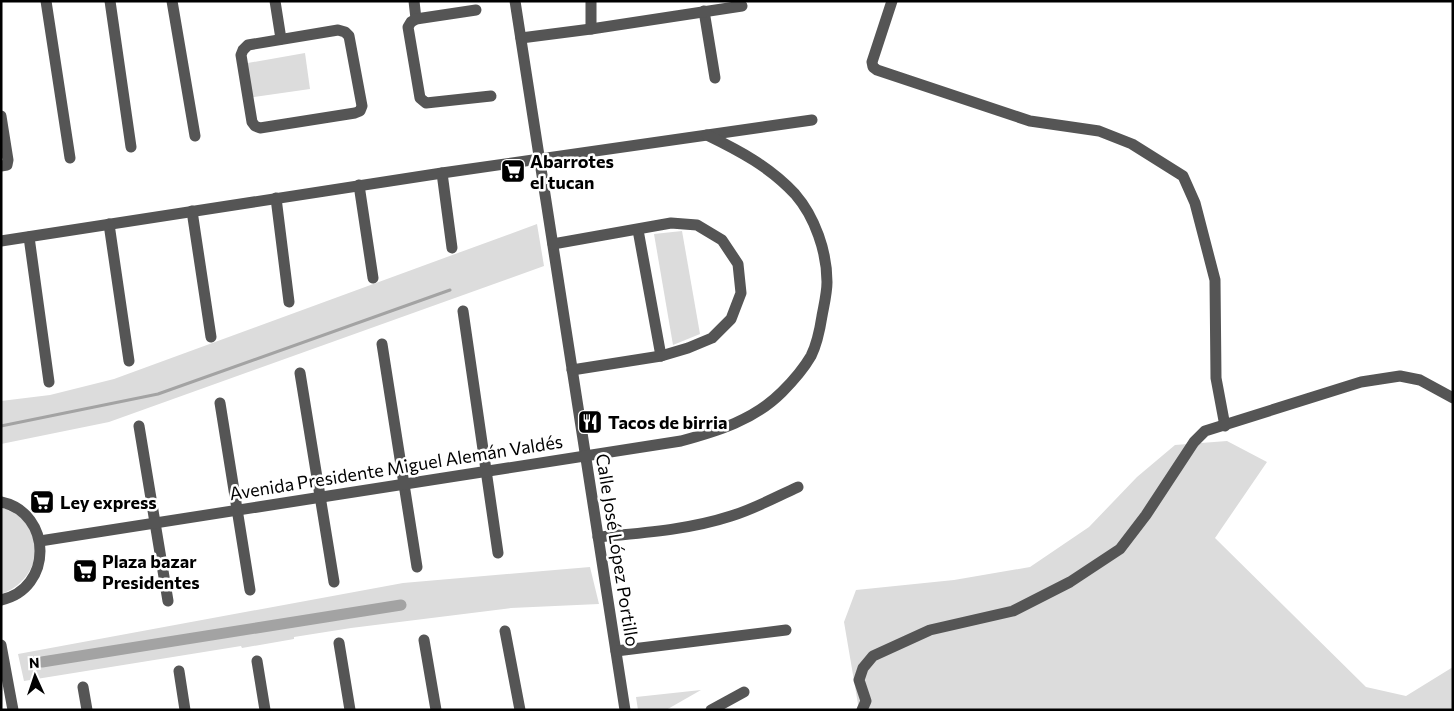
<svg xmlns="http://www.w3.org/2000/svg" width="1454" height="711" font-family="Commissioner,sans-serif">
	<rect width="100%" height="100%" fill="#fff"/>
	<g fill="#dcdcdc">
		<path d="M 305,53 L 310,89 L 247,98 L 242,64 Z"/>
		<path d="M 537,224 L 544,266 L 109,422 L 1,444 L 1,401 L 50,395 L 114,379 Z"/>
		<path d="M 682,231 L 700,334 L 673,345 L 654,234 Z"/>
		<path d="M 1227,441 L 1267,462 L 1215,538 L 1366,687 L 1406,696 L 1453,667 L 1453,710 L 859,710 L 844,622 L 856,590 L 954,580 L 1030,567 L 1089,527 L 1137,477 L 1175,445 Z"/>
		<path d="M 1,507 C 11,512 21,515 27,524 C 46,551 30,585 1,594 Z"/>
		<path d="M 590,567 L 599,604 L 511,608 L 351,628 L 294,637 L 294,639 L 242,648 L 241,646 L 24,681 L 18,654 L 403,583 Z"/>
		<path d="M 701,690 L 666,710 L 638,710 L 636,697 Z"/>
	</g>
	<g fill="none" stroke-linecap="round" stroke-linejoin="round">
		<path stroke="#a3a3a3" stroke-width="3" d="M 1,426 L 158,394 L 450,290"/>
		<path stroke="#a3a3a3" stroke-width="11" d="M 42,662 L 401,605"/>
		<g stroke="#555" stroke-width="11">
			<path d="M 46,1 L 70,158"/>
			<path d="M 110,1 L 131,147"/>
			<path d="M 172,1 L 195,136"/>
			<path d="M 275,1 L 281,39"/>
			<path d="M 414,1 L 416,19"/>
			<path d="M 515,1 L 625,710"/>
			<path d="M 591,1 L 591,29"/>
			<path d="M 892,1 L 872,62 L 873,67 L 877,70 L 1030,121 L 1099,131 L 1132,144 L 1183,176 L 1195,203 L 1215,280 L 1216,378 L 1225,426"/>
			<path d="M 476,10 L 416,19 L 411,22 L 408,27 L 420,98 L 426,103 L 491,96"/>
			<path d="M 704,11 L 715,78"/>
			<path d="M 338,30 L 345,32 L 349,36 L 362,106 L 360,111 L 355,113 L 260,128 L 255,126 L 252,122 L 241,55 L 243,50 L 248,45 Z"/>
			<path d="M 521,38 L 591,29 L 742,6"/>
			<path d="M 1,116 L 8,160 L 7,165 L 1,166"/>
			<path d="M 442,173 L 452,248"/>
			<path d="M 359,185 L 373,278"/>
			<path d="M 276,198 L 289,302"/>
			<path d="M 192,211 L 211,337"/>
			<path d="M 109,224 L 129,361"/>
			<path d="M 638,230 L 661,356"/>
			<path d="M 29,237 L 49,382"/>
			<path d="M 1,241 L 442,173 L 812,120"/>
			<path d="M 553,244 L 671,223 L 697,225 L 722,240 L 738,264 L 741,293 L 731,319 L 712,338 L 688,348 L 661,356 L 572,370"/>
			<path d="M 463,311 L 498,553"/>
			<path d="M 382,344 L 417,567"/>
			<path d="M 300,373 L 334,582"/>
			<path d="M 220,403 L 250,590"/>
			<path d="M 139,426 L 168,601"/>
			<path d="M 1,502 C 53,513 53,589 1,600"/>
			<path d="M 598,537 C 642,533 688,530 731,516 C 754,509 776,497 798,487"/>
			<path d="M 40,541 L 681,441 C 718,431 754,420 782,392 C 792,382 804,368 811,356 C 817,344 820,329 822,316 C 824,305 827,293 827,282 C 827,252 815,217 795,194 C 770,167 740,151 707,135"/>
			<path d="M 505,631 L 520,710"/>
			<path d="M 424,640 L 436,710"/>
			<path d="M 339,643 L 350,710"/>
			<path d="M 1,645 L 13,710"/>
			<path d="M 616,651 L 786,630"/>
			<path d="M 257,661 L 265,710"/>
			<path d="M 179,671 L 185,710"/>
			<path d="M 83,687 L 87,710"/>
			<path d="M 711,710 L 744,692"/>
			<path d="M 862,710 L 866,701 L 859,680 L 863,668 L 873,656 L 930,630 L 1013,611 L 1070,582 L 1120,549 L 1146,515 L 1194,442 L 1205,431 L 1361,382 L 1400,376 L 1420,380 L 1453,398"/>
		</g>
	</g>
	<defs>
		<symbol id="supermarket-square" viewBox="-11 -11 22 22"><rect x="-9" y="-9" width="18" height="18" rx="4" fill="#000" stroke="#fff"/><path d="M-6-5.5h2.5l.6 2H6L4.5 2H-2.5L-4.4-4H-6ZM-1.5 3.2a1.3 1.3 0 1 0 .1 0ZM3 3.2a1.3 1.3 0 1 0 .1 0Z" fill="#fff"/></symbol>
		<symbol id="restaurant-square" viewBox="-11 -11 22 22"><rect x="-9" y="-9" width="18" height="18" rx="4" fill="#000" stroke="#fff"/><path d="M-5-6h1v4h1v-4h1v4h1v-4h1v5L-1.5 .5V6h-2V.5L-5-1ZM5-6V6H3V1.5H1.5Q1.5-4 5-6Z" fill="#fff"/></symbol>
	</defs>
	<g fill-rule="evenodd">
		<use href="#supermarket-square" x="499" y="157" width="28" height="28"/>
		<use href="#restaurant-square" x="576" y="408" width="28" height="28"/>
		<use href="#supermarket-square" x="28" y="488" width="28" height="28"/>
		<use href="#supermarket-square" x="71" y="557" width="28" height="28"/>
	</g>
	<g text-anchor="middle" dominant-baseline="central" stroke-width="5" stroke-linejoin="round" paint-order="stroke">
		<g font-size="18" font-weight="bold" fill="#000" stroke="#fff" text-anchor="start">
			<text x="530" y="161">Abarrotes<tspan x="530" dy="21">el tucan</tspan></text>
			<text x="608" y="422">Tacos de birria</text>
			<text x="60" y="502">Ley express</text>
			<text x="102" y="561">Plaza bazar<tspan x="102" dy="21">Presidentes</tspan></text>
		</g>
		<g font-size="18" fill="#000" stroke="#fff">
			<text transform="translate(396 467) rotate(-9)">Avenida Presidente Miguel Alemán Valdés</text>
			<text transform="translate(618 550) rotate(81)">Calle José López Portillo</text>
		</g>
	</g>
	<rect width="1454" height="711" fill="none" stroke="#000000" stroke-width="5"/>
	<g transform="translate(35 676) rotate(357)" stroke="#ffffff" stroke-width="4" paint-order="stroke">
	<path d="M0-4L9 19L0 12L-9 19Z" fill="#000000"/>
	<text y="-8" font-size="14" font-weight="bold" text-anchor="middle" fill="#000000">N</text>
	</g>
</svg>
